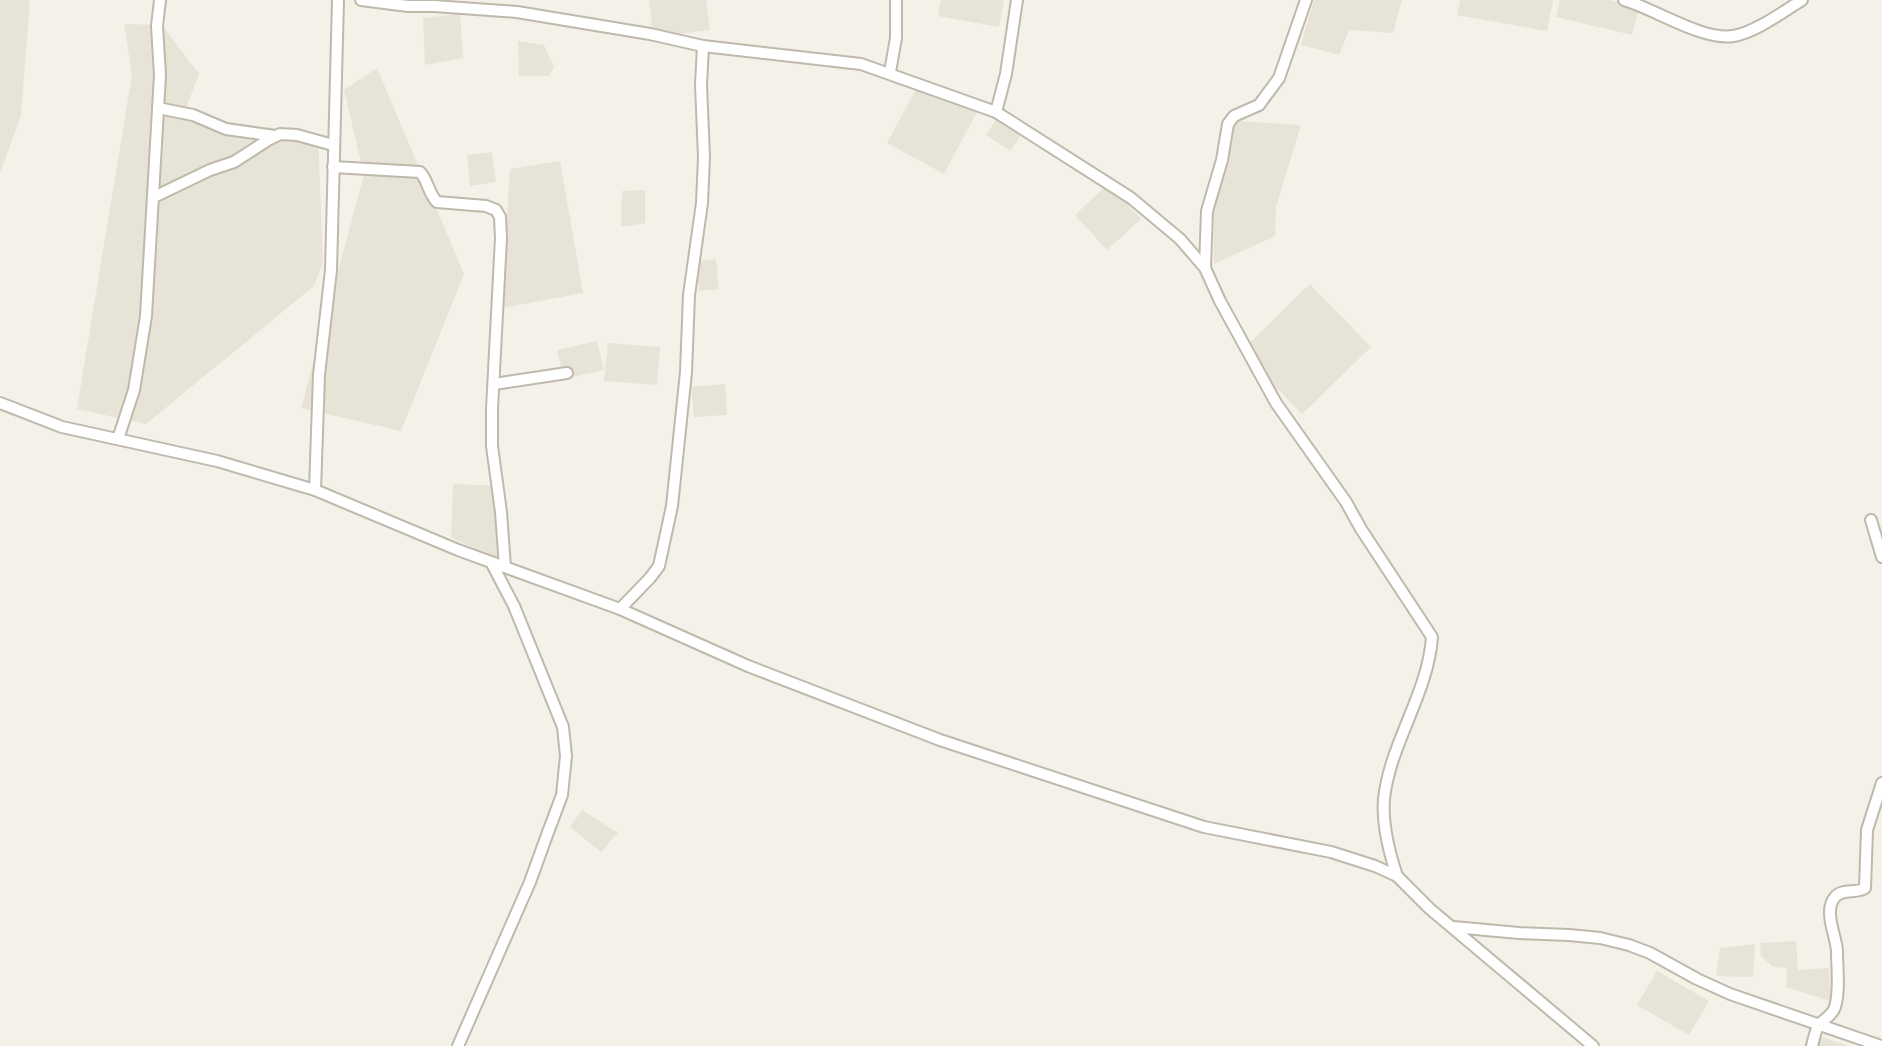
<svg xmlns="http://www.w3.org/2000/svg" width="1882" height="1046" font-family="'Space Grotesk',sans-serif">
	<rect width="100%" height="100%" fill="#f4f1e9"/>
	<g fill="#e7e3d7">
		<path d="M 0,0 L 30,0 L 21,116 L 0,173 Z"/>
		<path d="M 649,0 L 706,0 L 710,30 L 653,37 Z"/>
		<path d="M 941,0 L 1004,0 L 999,27 L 938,16 Z"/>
		<path d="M 1314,0 L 1402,0 L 1393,33 L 1349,30 L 1339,55 L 1301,45 Z"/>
		<path d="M 1460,0 L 1553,0 L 1547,31 L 1457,15 Z"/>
		<path d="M 1560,0 L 1610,0 L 1639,7 L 1632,35 L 1556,17 Z"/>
		<path d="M 460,14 L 463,58 L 425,65 L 423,18 Z"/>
		<path d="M 124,24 L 162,25 L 199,74 L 186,108 L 175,115 L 318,134 L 323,262 L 314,286 L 146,424 L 77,409 L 132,74 Z"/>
		<path d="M 518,41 L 544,45 L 554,67 L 549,76 L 519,76 Z"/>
		<path d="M 377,68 L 464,274 L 401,431 L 301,408 L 364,175 L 344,90 Z"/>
		<path d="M 922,78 L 979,108 L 944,174 L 887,143 Z"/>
		<path d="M 997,118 L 1022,134 L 1010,151 L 986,135 Z"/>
		<path d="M 1236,121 L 1301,125 L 1276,207 L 1275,236 L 1214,264 L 1214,207 L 1229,157 Z"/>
		<path d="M 492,152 L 496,182 L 470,186 L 467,155 Z"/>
		<path d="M 560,161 L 583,293 L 501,308 L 510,169 Z"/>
		<path d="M 1108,184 L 1141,219 L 1107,250 L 1075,215 Z"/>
		<path d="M 645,190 L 645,223 L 621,227 L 622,191 Z"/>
		<path d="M 716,259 L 719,289 L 699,291 L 696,261 Z"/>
		<path d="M 1310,284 L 1371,347 L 1302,414 L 1241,351 Z"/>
		<path d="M 597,341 L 604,370 L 564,379 L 557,350 Z"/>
		<path d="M 608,343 L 660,347 L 657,385 L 604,381 Z"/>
		<path d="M 725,384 L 727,415 L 694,417 L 691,387 Z"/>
		<path d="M 453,484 L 500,486 L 497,561 L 451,537 Z"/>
		<path d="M 582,810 L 618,833 L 601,852 L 570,827 Z"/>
		<path d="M 1796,941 L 1798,970 L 1829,968 L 1830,1001 L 1786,987 L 1787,968 L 1773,967 L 1761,956 L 1760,943 Z"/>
		<path d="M 1755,944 L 1753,977 L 1716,976 L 1720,948 Z"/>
		<path d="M 1657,971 L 1709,1001 L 1689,1035 L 1637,1005 Z"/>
		<path d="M 1809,1033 L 1849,1046 L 1804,1046 Z"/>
	</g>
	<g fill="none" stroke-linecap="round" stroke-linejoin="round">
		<defs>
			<g id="street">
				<path d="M 361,0 L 408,6 L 434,6 L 517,12 L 650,34 L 703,46 L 861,64 L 996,112 L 1131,198 L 1180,239 L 1205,268 L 1220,301 L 1276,403 L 1346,502 L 1361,529 L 1432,637 C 1428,694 1390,743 1384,799 C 1382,824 1389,852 1397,876"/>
				<path d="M 1624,0 C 1655,9 1703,41 1733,36 C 1754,33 1783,12 1802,0"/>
				<path d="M 890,72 L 896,38 L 896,0"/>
				<path d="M 158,108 L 193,115 L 226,129 L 275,136"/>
				<path d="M 996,112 L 1006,74 L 1017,0"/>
				<path d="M 333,167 L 420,172 C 428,180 428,193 437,202 L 486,206 L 496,210 L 500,217 L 501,238 L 492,409 L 492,446 L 501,512 L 505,567"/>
				<path d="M 154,197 L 210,170 L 234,162 L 268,140 L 280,134 L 297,135 L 333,145"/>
				<path d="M 1205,268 L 1207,211 L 1222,160 L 1228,124 L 1234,116 L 1259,105 L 1279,78 L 1306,0"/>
				<path d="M 494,384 L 567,373"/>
				<path d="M 0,403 L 62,427 L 217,461 L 315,490 L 458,550 L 620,609 L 748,666 L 940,740 L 1204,827 L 1331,852 L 1375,866 L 1397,876 L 1430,909 L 1593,1046"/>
				<path d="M 118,439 L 134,390 L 146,316 L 160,75 L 157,26 L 160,0"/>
				<path d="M 315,490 L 319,375 L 331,270 L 338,0"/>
				<path d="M 1871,520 L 1882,557"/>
				<path d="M 620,609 L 650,578 L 659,566 L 672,506 L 686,372 L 689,295 L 702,203 L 704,157 L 701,85 L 703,46"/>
				<path d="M 1453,927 L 1519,933 L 1569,935 L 1600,938 L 1629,945 L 1650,953 L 1697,979 L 1730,994 L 1881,1046"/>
				<path d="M 458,1046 L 530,882 L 547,835 L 562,795 L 566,756 L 563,727 L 514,606 L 491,562"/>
				<path d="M 1812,1046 C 1814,1039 1815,1029 1820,1024 C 1825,1018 1832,1016 1835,1007 C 1840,991 1837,968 1837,951 C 1836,935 1823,911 1835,897 C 1842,888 1857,894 1865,888 L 1867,830 L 1882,783"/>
			</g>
		</defs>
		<use href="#street" stroke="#bfb9ac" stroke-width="14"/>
		<use href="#street" stroke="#fff" stroke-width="10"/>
	</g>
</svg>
